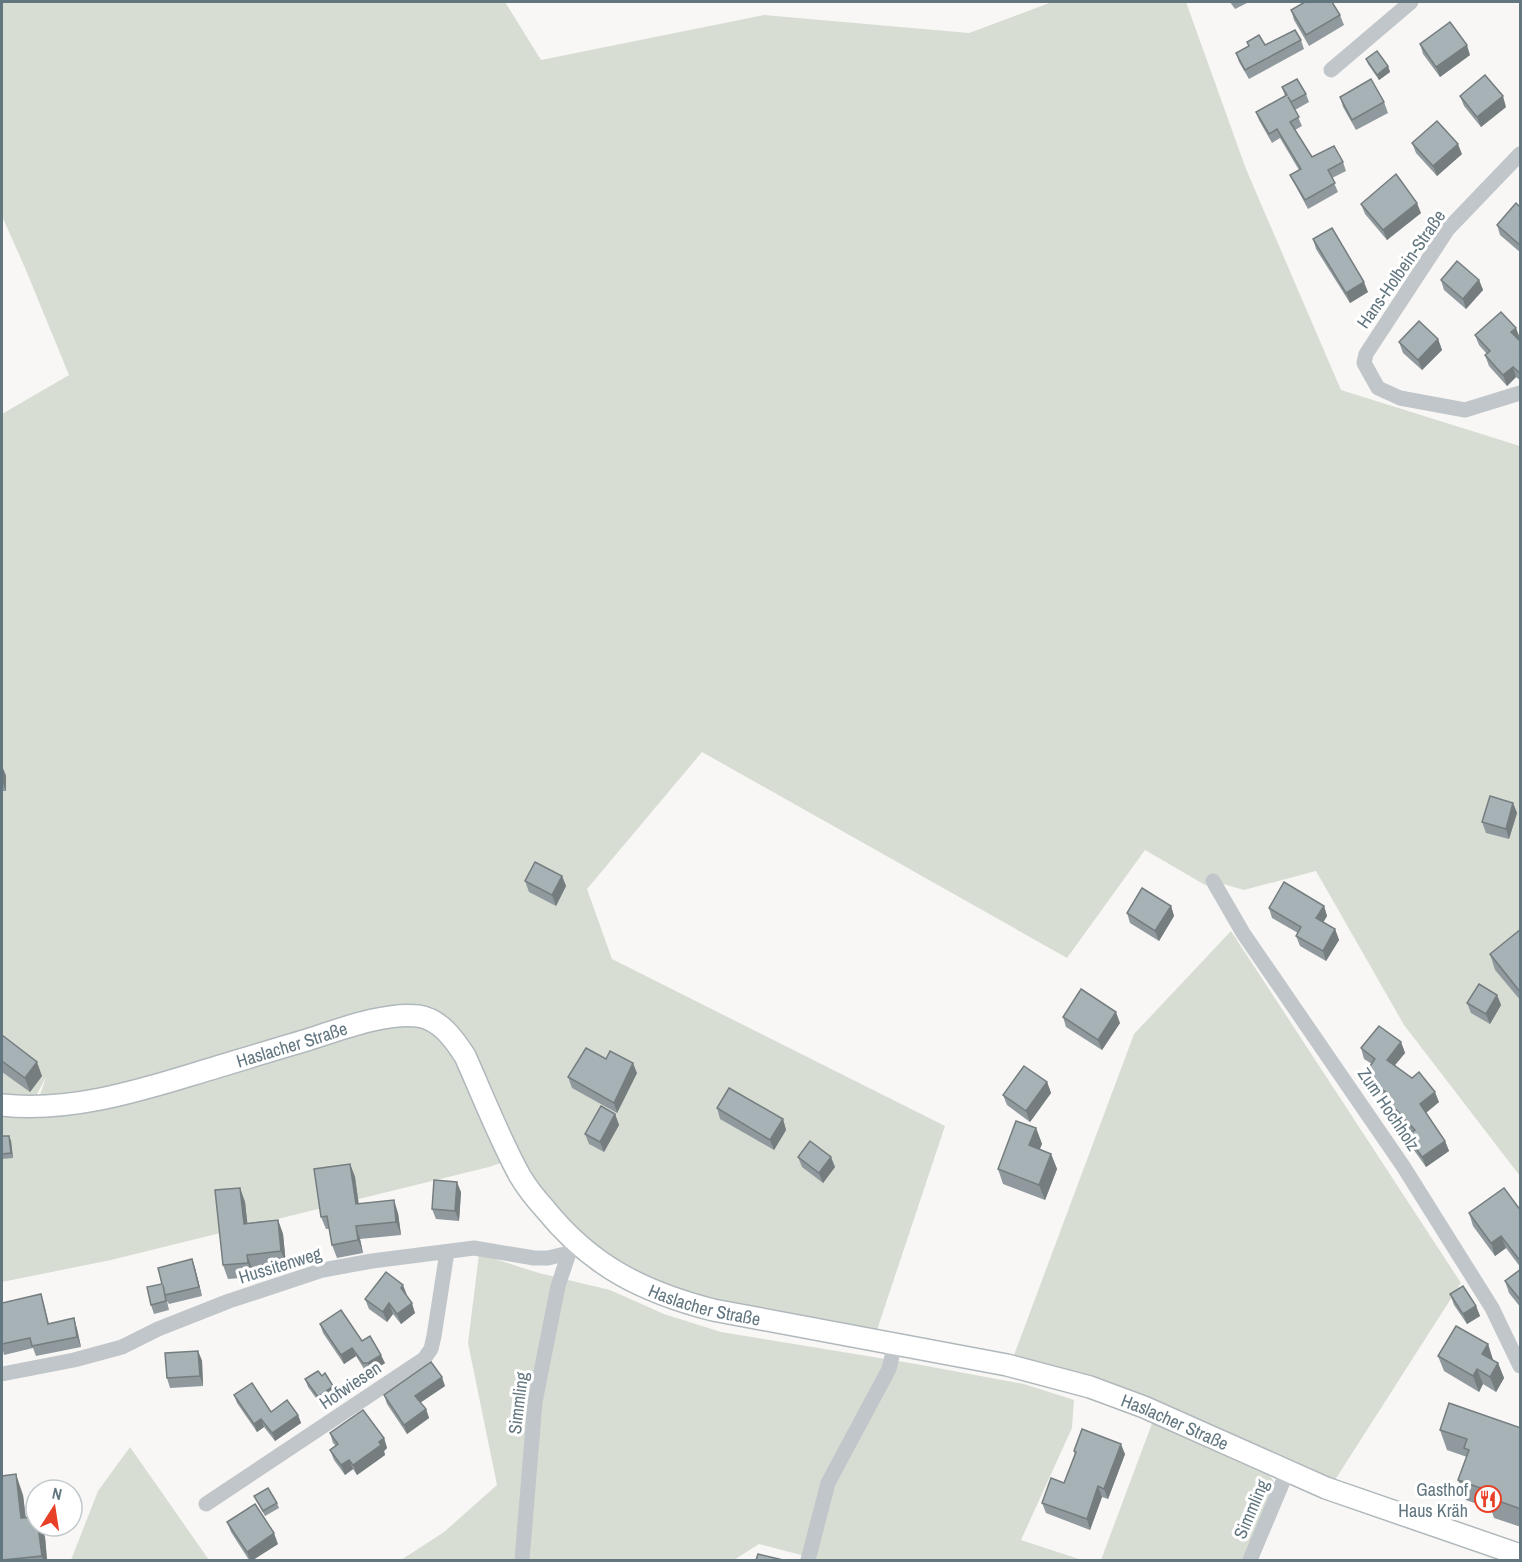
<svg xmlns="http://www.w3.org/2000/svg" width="1522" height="1562" font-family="'Archivo Narrow',sans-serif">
	<rect width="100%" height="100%" fill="#f8f7f5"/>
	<g fill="#d8ddd4">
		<path d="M 2,2 L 505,2 L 541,60 L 764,15 L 969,33 L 1052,2 L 1186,2 L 1246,169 L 1341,390 L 1520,446 L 1520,1176 L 1404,1025 L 1316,871 L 1244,890 L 1213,881 L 1205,885 L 1145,850 L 1067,958 L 702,752 L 587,889 L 612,959 L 945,1126 L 876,1333 L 666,1291 L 586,1242 L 512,1159 L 489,1167 L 111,1260 L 2,1282 L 2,1111 L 33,1114 L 385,1023 L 416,1022 L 445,1033 L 473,1069 L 484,1070 C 468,1042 460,1024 429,1010 L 37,1104 L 46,1077 L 34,1100 L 2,1100 L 2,414 L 69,375 L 25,268 L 2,216 Z"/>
		<path d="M 1231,931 L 1461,1283 L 1335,1480 L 1100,1379 L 1014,1355 L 1134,1034 Z"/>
		<path d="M 479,1254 L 539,1273 L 610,1290 L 664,1314 L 721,1332 L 916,1364 L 1024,1384 L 1074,1400 L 1072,1428 L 1021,1540 L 1082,1560 L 820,1560 L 759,1544 L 734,1560 L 401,1560 L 444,1532 L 497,1485 L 468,1343 Z"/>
		<path d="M 1154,1418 L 1267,1471 L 1276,1485 L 1246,1560 L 1101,1560 Z"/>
		<path d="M 130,1447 L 209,1560 L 71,1560 L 98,1491 Z"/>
	</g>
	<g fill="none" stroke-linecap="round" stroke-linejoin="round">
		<defs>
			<g id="secondary">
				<path id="s1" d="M 2,1105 C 67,1112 132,1093 194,1074 C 231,1063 269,1051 307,1040 C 338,1030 385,1012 418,1016 C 440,1019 454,1039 465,1056 C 483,1096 499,1138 520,1176 C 527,1188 536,1199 545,1209 C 591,1266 643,1292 713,1310 L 1007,1365 L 1090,1387 L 1144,1407 L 1326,1488 L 1520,1555"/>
			</g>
		</defs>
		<use href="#secondary" stroke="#b0b8bc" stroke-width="24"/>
		<g stroke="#c0c6c9" stroke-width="15">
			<path d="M 1331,70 L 1411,2"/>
			<path d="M 1520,154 L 1448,229 L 1366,354 L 1364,363 L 1378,388 L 1400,398 L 1465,410 L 1520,393"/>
			<path d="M 1213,881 L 1243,933 L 1403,1166 L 1492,1308 L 1520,1366"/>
			<path d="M 2,1374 L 74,1360 L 122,1347 L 158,1329 L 229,1301 L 323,1270 L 372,1261 L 474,1248 L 534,1258 L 548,1258 L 569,1253 L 578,1246"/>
			<path d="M 206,1504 L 424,1359 L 431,1349 L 434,1336 L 447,1252"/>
			<path d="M 522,1560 L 535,1402 L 558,1286 L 569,1253"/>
			<path d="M 808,1560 L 828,1483 L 889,1369 L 895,1343"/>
			<path d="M 1250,1560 L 1287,1472"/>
		</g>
		<use href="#secondary" stroke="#fff" stroke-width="21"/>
	</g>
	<g fill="#90999d">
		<path d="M 1230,2 L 1249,2 L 1235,9 Z"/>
		<path d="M 1291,10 L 1340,15 L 1344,25 L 1309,46 L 1294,20 Z"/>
		<path d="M 1301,40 L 1304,49 L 1249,79 L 1239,62 L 1236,53 L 1249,46 L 1247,42 L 1265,45 Z"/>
		<path d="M 1420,44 L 1470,55 L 1440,77 L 1423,54 Z"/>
		<path d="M 1366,59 L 1388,66 L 1390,72 L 1379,80 L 1368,64 Z"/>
		<path d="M 1282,87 L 1306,94 L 1309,102 L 1295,110 L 1302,126 L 1295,130 L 1312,157 L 1343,162 L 1346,171 L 1332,178 L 1338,192 L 1308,209 L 1294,183 L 1290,175 L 1299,170 L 1280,138 L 1272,143 L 1259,120 L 1256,112 L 1285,96 Z"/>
		<path d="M 1460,96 L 1506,107 L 1481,127 L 1464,106 Z"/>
		<path d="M 1340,97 L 1384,102 L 1388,113 L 1356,130 L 1343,107 Z"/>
		<path d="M 1412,143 L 1462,154 L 1437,176 L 1416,153 Z"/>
		<path d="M 1361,204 L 1421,213 L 1387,240 L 1365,214 Z"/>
		<path d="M 1521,208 L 1521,253 L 1500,235 L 1497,225 Z"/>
		<path d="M 1313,239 L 1368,292 L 1350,303 L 1316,249 Z"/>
		<path d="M 1441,280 L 1479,280 L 1483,290 L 1466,309 L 1444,290 Z"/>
		<path d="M 1475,335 L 1520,338 L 1518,339 L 1521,342 L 1521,381 L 1516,377 L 1507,386 L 1489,366 L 1485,355 L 1487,354 L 1479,345 Z"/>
		<path d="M 1438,339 L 1442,350 L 1422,370 L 1403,353 L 1399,342 Z"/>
		<path d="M 2,766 L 6,776 L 6,791 L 2,791 Z"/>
		<path d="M 1513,803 L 1517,813 L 1509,839 L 1486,833 L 1482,822 Z"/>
		<path d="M 562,876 L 566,886 L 556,906 L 529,892 L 525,881 Z"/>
		<path d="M 1171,906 L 1174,916 L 1159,941 L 1130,923 L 1127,913 Z"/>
		<path d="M 1324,906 L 1327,916 L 1323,922 L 1335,929 L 1339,940 L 1326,961 L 1300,946 L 1296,936 L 1298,933 L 1272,918 L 1269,908 Z"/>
		<path d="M 1521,929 L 1521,1001 L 1495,970 L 1490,954 Z"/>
		<path d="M 1497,995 L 1501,1005 L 1490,1024 L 1471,1013 L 1467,1003 Z"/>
		<path d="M 1063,1017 L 1120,1023 L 1102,1050 L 1066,1027 Z"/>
		<path d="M 2,1035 L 42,1076 L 30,1092 L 2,1072 Z"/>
		<path d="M 1401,1042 L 1405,1053 L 1395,1065 L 1439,1102 L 1426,1113 L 1445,1141 L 1449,1151 L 1426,1167 L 1411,1146 L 1407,1135 L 1412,1132 L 1390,1109 L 1387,1100 L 1367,1086 L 1363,1076 L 1372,1064 L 1364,1059 L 1361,1048 Z"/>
		<path d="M 606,1059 L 637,1073 L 617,1113 L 572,1088 L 568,1077 Z"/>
		<path d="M 1047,1082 L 1051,1093 L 1030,1122 L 1007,1105 L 1003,1095 Z"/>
		<path d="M 717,1108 L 783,1119 L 786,1130 L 774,1150 L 720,1119 Z"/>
		<path d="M 615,1114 L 619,1125 L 604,1152 L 589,1144 L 585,1134 Z"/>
		<path d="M 1036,1128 L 1042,1144 L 1039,1149 L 1051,1154 L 1057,1169 L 1045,1200 L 1003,1184 L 998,1169 Z"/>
		<path d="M 2,1136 L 9,1136 L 11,1141 L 13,1158 L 2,1159 Z"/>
		<path d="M 798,1157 L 835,1167 L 823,1183 L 802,1167 Z"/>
		<path d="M 350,1164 L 355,1177 L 359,1204 L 398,1213 L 401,1235 L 360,1239 L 363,1253 L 337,1258 L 332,1245 L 330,1229 L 326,1229 L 321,1217 Z"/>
		<path d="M 240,1188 L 245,1202 L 247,1223 L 278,1220 L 283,1234 L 286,1265 L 252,1268 L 253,1277 L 228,1279 L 223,1265 Z"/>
		<path d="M 461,1192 L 459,1221 L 436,1219 L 432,1209 Z"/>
		<path d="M 1521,1211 L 1521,1268 L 1506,1248 L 1495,1256 L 1473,1226 L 1469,1213 Z"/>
		<path d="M 192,1259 L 195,1268 L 202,1296 L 169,1304 L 167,1301 L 169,1310 L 154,1314 L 151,1305 Z"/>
		<path d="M 1521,1269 L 1521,1308 L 1509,1293 L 1505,1281 Z"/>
		<path d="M 41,1294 L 44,1304 L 49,1324 L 74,1318 L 77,1329 L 81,1347 L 36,1356 L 33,1348 L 4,1355 L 2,1347 L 2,1303 Z"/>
		<path d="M 1450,1294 L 1476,1306 L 1480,1316 L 1467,1324 L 1454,1305 Z"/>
		<path d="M 406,1296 L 415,1313 L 401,1324 L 393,1314 L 387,1322 L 369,1309 L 365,1299 Z"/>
		<path d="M 320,1324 L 362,1341 L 385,1363 L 371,1372 L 366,1372 L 356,1356 L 344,1364 L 323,1333 Z"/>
		<path d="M 1488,1344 L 1493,1360 L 1498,1363 L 1504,1378 L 1496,1392 L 1483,1384 L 1479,1392 L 1444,1371 L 1438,1356 Z"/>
		<path d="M 198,1351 L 202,1361 L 203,1386 L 170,1388 L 167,1378 Z"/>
		<path d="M 322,1376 L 336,1394 L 321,1405 L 308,1387 L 305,1379 Z"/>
		<path d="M 445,1386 L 420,1403 L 426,1409 L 429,1418 L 407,1434 L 387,1404 L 384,1395 Z"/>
		<path d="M 234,1395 L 271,1412 L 298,1415 L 301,1423 L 275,1441 L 264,1427 L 257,1432 L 237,1403 Z"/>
		<path d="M 1521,1428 L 1521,1527 L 1494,1518 L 1491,1509 L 1466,1500 L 1458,1480 L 1467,1457 L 1447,1450 L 1440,1430 Z"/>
		<path d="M 330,1433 L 384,1438 L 387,1448 L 384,1451 L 385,1455 L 357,1475 L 353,1469 L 345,1475 L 334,1460 L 330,1450 L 336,1446 L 333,1443 Z"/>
		<path d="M 1074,1451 L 1125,1454 L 1108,1499 L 1102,1497 L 1090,1530 L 1046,1513 L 1042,1503 L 1064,1483 L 1075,1455 Z"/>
		<path d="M 23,1495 L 26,1518 L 36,1526 L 41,1526 L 45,1537 L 47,1560 L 2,1560 Z"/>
		<path d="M 254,1496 L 277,1503 L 279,1508 L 265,1516 Z"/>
		<path d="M 227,1522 L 278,1544 L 253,1560 L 249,1560 L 231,1532 Z"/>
	</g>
	<g fill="#757d7f">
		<path d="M 1467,45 L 1470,55 L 1440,77 L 1436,67 Z"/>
		<path d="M 1388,66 L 1390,72 L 1379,80 L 1377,75 Z"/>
		<path d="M 1503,96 L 1506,107 L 1481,127 L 1477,117 Z"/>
		<path d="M 1458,144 L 1462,154 L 1437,176 L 1433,166 Z"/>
		<path d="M 1417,203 L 1421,213 L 1387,240 L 1383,230 Z"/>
		<path d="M 1479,280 L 1483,290 L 1466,309 L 1463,299 Z"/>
		<path d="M 1364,282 L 1368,292 L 1350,303 L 1346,293 Z"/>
		<path d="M 1516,328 L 1520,338 L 1515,342 L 1511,332 Z"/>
		<path d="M 1438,339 L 1442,350 L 1422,370 L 1418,360 Z"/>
		<path d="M 1513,367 L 1516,377 L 1507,386 L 1503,375 Z"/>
		<path d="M 2,766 L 6,776 L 6,791 L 2,781 Z"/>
		<path d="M 1513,803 L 1517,813 L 1509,839 L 1506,829 Z"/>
		<path d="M 562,876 L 566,886 L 556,906 L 552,895 Z"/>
		<path d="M 1171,906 L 1174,916 L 1159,941 L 1155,931 Z"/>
		<path d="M 1324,906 L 1327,916 L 1320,928 L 1316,918 Z"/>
		<path d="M 1335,929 L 1339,940 L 1326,961 L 1323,951 Z"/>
		<path d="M 1497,995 L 1501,1005 L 1490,1024 L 1486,1014 Z"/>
		<path d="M 1116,1012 L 1120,1023 L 1102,1050 L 1098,1040 Z"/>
		<path d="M 1401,1042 L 1405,1053 L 1391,1070 L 1387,1060 Z"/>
		<path d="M 37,1062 L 42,1076 L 30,1092 L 25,1078 Z"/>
		<path d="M 633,1063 L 637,1073 L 617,1113 L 614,1103 Z"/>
		<path d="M 1047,1082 L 1051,1093 L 1030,1122 L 1026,1111 Z"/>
		<path d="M 1435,1092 L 1439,1102 L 1423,1115 L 1420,1104 Z"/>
		<path d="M 615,1114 L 619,1125 L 604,1152 L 600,1142 Z"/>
		<path d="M 783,1119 L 786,1130 L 774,1150 L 770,1140 Z"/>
		<path d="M 1036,1128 L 1042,1144 L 1035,1161 L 1029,1145 Z"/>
		<path d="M 9,1136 L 11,1141 L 13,1158 L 11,1153 Z"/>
		<path d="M 1445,1141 L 1449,1151 L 1426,1167 L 1422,1157 Z"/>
		<path d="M 1051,1154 L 1057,1169 L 1045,1200 L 1039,1185 Z"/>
		<path d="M 831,1157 L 835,1167 L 823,1183 L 819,1173 Z"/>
		<path d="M 350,1164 L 355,1177 L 360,1217 L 356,1204 Z"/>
		<path d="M 457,1182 L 461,1192 L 459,1221 L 455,1211 Z"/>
		<path d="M 240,1188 L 245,1202 L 249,1237 L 244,1224 Z"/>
		<path d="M 394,1200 L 398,1213 L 401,1235 L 396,1222 Z"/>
		<path d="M 278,1220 L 283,1234 L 286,1265 L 281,1251 Z"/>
		<path d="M 356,1226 L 360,1239 L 363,1253 L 358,1240 Z"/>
		<path d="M 1501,1236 L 1506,1248 L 1495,1256 L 1491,1243 Z"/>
		<path d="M 247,1255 L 252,1268 L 253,1277 L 248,1263 Z"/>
		<path d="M 192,1259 L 195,1268 L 202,1296 L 199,1287 Z"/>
		<path d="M 403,1285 L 407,1295 L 401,1288 Z"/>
		<path d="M 389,1303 L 393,1314 L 387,1322 L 383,1312 Z"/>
		<path d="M 412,1303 L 415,1313 L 401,1324 L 397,1314 Z"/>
		<path d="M 1476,1306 L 1480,1316 L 1467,1324 L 1463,1314 Z"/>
		<path d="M 74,1318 L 77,1329 L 81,1347 L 77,1337 Z"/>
		<path d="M 1488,1344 L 1493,1360 L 1488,1369 L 1482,1354 Z"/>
		<path d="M 352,1348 L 356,1356 L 344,1364 L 341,1355 Z"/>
		<path d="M 198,1351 L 202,1361 L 203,1386 L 200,1376 Z"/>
		<path d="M 381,1355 L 385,1363 L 371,1372 L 368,1363 Z"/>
		<path d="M 1498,1363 L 1504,1378 L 1496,1392 L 1490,1377 Z"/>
		<path d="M 1477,1369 L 1483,1384 L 1479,1392 L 1473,1376 Z"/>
		<path d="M 442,1377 L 445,1386 L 418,1404 L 415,1396 Z"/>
		<path d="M 333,1386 L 336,1394 L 321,1405 L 318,1397 Z"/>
		<path d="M 426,1409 L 429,1418 L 407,1434 L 404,1425 Z"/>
		<path d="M 298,1415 L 301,1423 L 275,1441 L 272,1433 Z"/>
		<path d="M 261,1419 L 264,1427 L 257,1432 L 254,1424 Z"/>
		<path d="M 384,1438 L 387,1448 L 384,1451 L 385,1455 L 357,1475 L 353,1465 Z"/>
		<path d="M 1121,1444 L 1125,1454 L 1108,1499 L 1104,1489 Z"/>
		<path d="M 349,1460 L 353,1469 L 345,1475 L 341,1465 Z"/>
		<path d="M 16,1474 L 23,1495 L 28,1539 L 21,1518 Z"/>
		<path d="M 1098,1486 L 1102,1497 L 1090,1530 L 1087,1519 Z"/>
		<path d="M 38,1526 L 41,1526 L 45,1537 L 47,1560 L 43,1560 L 42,1556 Z"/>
		<path d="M 274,1533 L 278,1544 L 253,1560 L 250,1560 L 247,1552 Z"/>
	</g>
	<g fill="#a7b2b6" stroke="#757d7f" stroke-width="1.5">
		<path d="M 1305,2 L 1332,2 L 1340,15 L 1306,35 L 1291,10 Z"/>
		<path d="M 1450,22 L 1467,45 L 1436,67 L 1420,44 Z"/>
		<path d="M 1295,30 L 1301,40 L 1245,70 L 1236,53 L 1249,46 L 1247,42 L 1259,35 L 1265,45 Z"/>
		<path d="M 1377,51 L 1388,66 L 1377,75 L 1366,59 Z"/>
		<path d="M 1485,75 L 1503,96 L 1477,117 L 1460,96 Z"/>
		<path d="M 1297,79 L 1306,94 L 1291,102 L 1288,97 L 1299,117 L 1290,122 L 1312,157 L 1334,146 L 1343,162 L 1328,170 L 1335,183 L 1305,200 L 1290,175 L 1301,169 L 1277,129 L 1269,134 L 1256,112 L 1287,95 L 1282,87 Z"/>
		<path d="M 1371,79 L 1384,102 L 1352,120 L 1340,97 Z"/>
		<path d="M 1437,121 L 1458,144 L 1433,166 L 1412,143 Z"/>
		<path d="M 1396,174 L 1417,203 L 1383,230 L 1361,204 Z"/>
		<path d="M 1516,203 L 1521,208 L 1521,246 L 1497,225 Z"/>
		<path d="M 1332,228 L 1364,282 L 1346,293 L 1313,239 Z"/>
		<path d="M 1457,261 L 1479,280 L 1463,299 L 1441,280 Z"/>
		<path d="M 1501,312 L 1516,328 L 1511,332 L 1521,342 L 1521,374 L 1513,367 L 1503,375 L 1485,355 L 1490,351 L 1475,335 Z"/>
		<path d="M 1419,321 L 1438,339 L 1418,360 L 1399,342 Z"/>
		<path d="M 1490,796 L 1513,803 L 1506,829 L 1482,822 Z"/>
		<path d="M 535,862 L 562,876 L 552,895 L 525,881 Z"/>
		<path d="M 1284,882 L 1324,906 L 1316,918 L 1335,929 L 1323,951 L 1296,936 L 1301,927 L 1269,908 Z"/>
		<path d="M 1142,888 L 1171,906 L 1155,931 L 1127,913 Z"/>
		<path d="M 1521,929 L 1521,993 L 1490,954 Z"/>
		<path d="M 1479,984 L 1497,995 L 1486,1014 L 1467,1003 Z"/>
		<path d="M 1081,989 L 1116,1012 L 1098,1040 L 1063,1017 Z"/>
		<path d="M 1379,1026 L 1401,1042 L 1387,1060 L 1412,1078 L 1419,1072 L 1435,1092 L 1420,1104 L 1445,1141 L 1422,1157 L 1407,1135 L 1415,1130 L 1386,1099 L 1390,1095 L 1363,1076 L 1375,1059 L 1361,1048 Z"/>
		<path d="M 2,1035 L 37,1062 L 25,1078 L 2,1061 Z"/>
		<path d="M 586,1048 L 606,1059 L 610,1051 L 633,1063 L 614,1103 L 568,1077 Z"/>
		<path d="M 1024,1066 L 1047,1082 L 1026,1111 L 1003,1095 Z"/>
		<path d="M 729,1088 L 783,1119 L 770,1140 L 717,1108 Z"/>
		<path d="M 601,1106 L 615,1114 L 600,1142 L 585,1134 Z"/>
		<path d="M 1016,1121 L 1036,1128 L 1029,1145 L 1051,1154 L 1039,1185 L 998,1169 Z"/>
		<path d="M 2,1136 L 9,1136 L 11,1153 L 2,1154 Z"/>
		<path d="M 810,1141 L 831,1157 L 819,1173 L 798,1157 Z"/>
		<path d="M 350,1164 L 356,1204 L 394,1200 L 396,1222 L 356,1226 L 358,1240 L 332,1245 L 327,1216 L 321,1217 L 314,1169 Z"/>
		<path d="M 434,1180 L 457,1182 L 455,1211 L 432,1209 Z"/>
		<path d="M 240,1188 L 244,1224 L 278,1220 L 281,1251 L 247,1255 L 248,1263 L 223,1265 L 215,1190 Z"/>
		<path d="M 1504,1188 L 1521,1211 L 1521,1262 L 1501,1236 L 1491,1243 L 1469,1213 Z"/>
		<path d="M 192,1259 L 199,1287 L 165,1295 L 163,1285 L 166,1301 L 151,1305 L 147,1287 L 162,1284 L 158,1268 Z"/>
		<path d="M 1521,1269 L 1521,1301 L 1505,1281 Z"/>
		<path d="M 386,1272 L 403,1285 L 401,1288 L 412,1303 L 397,1314 L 389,1303 L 383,1312 L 365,1299 Z"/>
		<path d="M 1463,1286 L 1476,1306 L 1463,1314 L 1450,1294 Z"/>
		<path d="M 41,1294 L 48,1324 L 74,1318 L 77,1337 L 32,1346 L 30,1338 L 2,1344 L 2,1303 Z"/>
		<path d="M 341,1310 L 362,1341 L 370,1336 L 381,1355 L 368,1363 L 363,1363 L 352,1348 L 341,1355 L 320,1324 Z"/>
		<path d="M 1456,1326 L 1488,1344 L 1482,1354 L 1498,1363 L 1490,1377 L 1477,1369 L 1473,1376 L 1438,1356 Z"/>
		<path d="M 198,1351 L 200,1376 L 167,1378 L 165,1353 Z"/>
		<path d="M 431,1362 L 442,1377 L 415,1396 L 426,1409 L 404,1425 L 384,1395 Z"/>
		<path d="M 318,1371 L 322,1376 L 325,1373 L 333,1386 L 318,1397 L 305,1379 Z"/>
		<path d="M 252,1383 L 271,1412 L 287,1400 L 298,1415 L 272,1433 L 261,1419 L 254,1424 L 234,1395 Z"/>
		<path d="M 1449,1403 L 1521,1428 L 1521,1509 L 1487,1497 L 1489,1491 L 1458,1480 L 1469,1450 L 1464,1448 L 1467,1439 L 1440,1430 Z"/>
		<path d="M 363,1410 L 384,1438 L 379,1442 L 381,1445 L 353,1465 L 349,1460 L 341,1465 L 330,1450 L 338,1444 L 330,1433 Z"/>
		<path d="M 1082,1429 L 1121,1444 L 1104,1489 L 1098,1486 L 1087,1519 L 1042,1503 L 1051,1478 L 1064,1483 L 1076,1452 L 1074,1451 Z"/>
		<path d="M 16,1474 L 21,1518 L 36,1517 L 36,1526 L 38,1526 L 42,1556 L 2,1560 L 2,1476 Z"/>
		<path d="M 268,1488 L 277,1503 L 263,1511 L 254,1496 Z"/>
		<path d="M 255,1504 L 274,1533 L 247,1552 L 227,1522 Z"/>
		<path d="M 758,1554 L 783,1560 L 756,1560 Z"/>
	</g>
	<defs>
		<symbol id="restaurant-ring" viewBox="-11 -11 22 22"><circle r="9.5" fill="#fff" stroke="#e74026" stroke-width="1.5"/><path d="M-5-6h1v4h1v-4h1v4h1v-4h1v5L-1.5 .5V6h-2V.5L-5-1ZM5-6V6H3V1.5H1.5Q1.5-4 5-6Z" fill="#e74026"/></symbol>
	</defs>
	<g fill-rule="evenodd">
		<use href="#restaurant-ring" x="1473" y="1484" width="30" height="30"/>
	</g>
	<g text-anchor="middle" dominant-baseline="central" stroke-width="6" stroke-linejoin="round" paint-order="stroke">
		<g font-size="18" fill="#627680" stroke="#fff">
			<text transform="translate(1401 269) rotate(-55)">Hans-Holbein-Straße</text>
			<text stroke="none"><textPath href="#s1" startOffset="298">Haslacher Straße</textPath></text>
			<text transform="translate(1389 1109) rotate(56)">Zum Hochholz</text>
			<text transform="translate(280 1265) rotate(-17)">Hussitenweg</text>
			<text stroke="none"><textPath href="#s1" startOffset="856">Haslacher Straße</textPath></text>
			<text transform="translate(350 1385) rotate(-34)">Hofwiesen</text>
			<text transform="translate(518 1403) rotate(-83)">Simmling</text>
			<text stroke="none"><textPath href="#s1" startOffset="1342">Haslacher Straße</textPath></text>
			<text transform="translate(1251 1509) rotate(-67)">Simmling</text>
		</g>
		<g font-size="18" fill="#627680" stroke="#fff" text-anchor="end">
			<text x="1468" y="1489">Gasthof<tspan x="1468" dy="21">Haus Kräh</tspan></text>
		</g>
	</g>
	<rect width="1522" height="1562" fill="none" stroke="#627680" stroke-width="6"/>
	<g transform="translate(54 1508) rotate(12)"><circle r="28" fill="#ffffff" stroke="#c0c8cc" stroke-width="1.5"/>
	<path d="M0-4.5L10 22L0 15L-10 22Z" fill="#e74026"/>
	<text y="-9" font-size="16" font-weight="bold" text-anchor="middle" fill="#627680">N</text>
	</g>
</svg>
